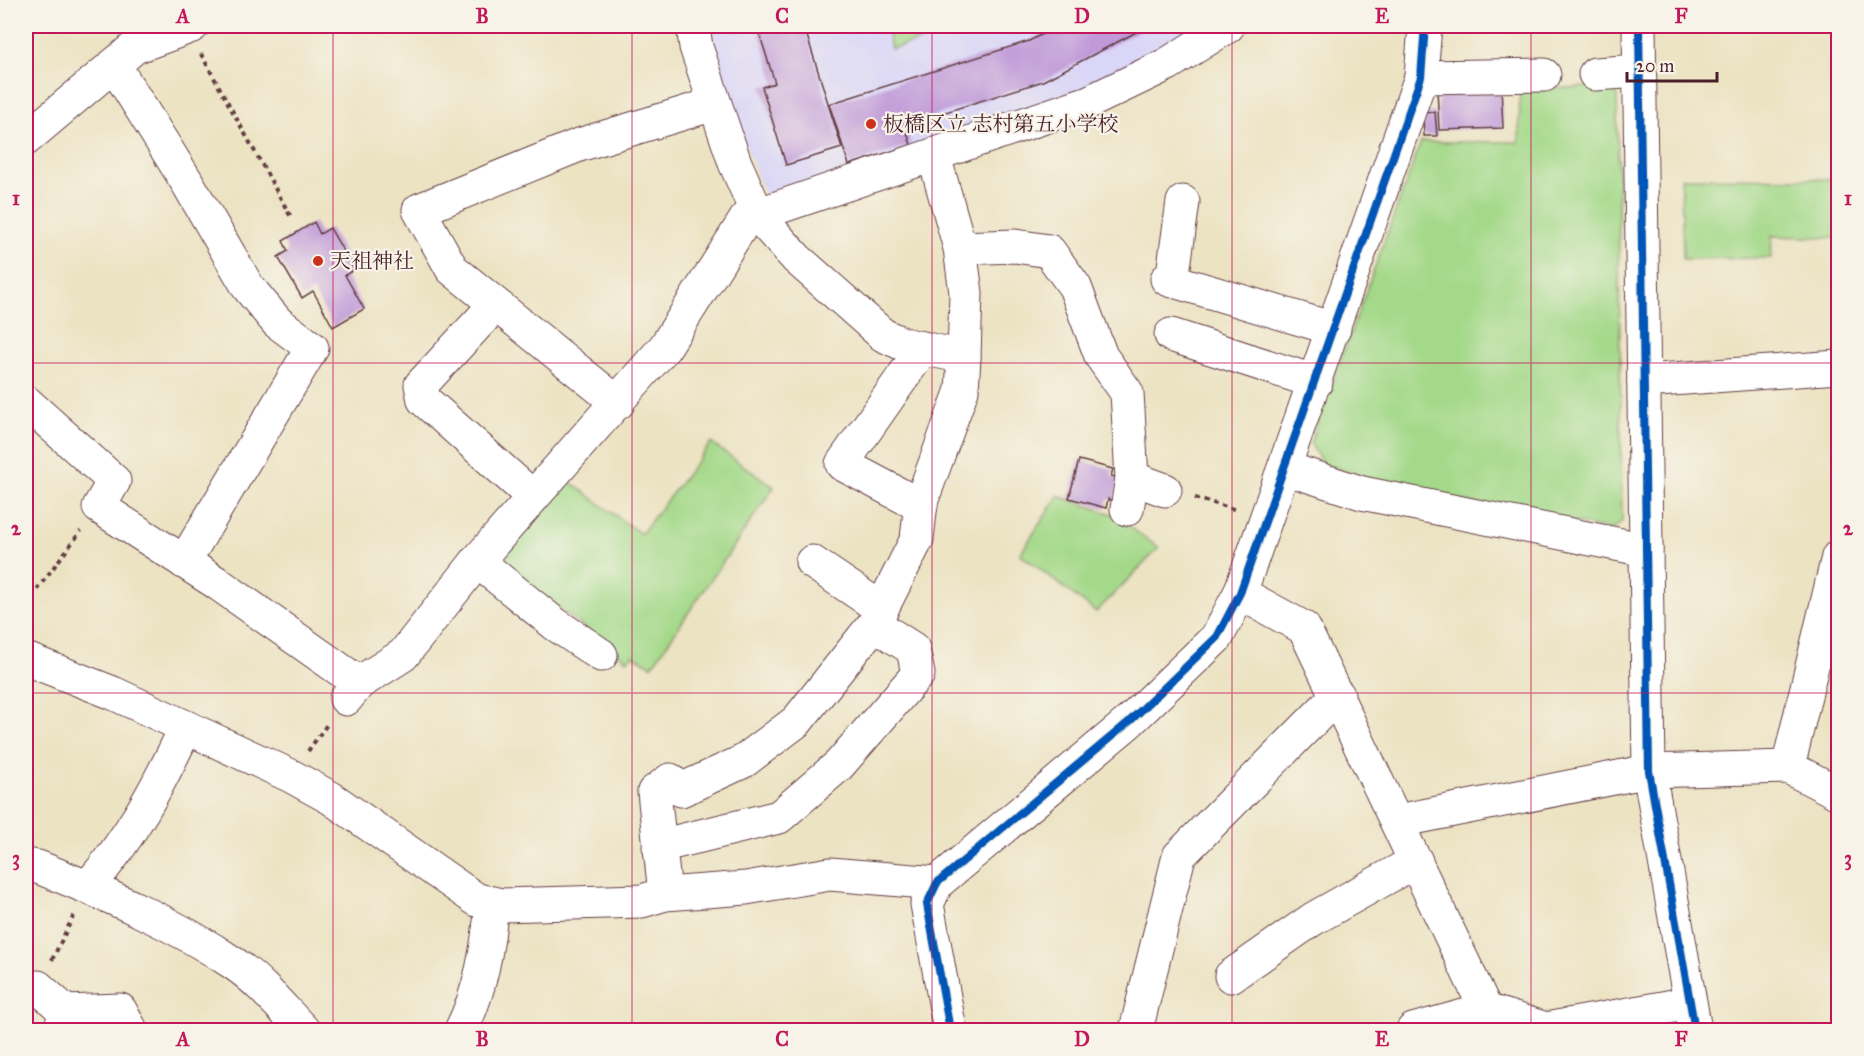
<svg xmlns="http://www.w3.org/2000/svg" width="1864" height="1056" font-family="'IM FELL Great Primer','Noto Serif JP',serif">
	<rect width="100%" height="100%" fill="#f7f3e8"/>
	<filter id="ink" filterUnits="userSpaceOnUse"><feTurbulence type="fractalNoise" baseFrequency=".0167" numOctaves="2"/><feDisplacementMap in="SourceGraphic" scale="12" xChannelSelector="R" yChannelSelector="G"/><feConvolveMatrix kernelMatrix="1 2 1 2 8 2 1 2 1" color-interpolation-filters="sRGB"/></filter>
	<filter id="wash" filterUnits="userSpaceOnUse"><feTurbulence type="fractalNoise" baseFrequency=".008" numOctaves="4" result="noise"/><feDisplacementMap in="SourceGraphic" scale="24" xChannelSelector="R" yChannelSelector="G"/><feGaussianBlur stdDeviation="1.35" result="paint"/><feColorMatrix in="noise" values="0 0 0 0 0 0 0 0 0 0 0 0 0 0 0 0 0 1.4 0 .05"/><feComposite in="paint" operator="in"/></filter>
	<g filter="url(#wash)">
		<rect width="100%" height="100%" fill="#ece3c3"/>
		<path fill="#dad6f7" d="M 712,26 L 1214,26 L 1074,98 L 769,205 L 725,91 Z"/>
		<g fill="#a4d98a" stroke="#777c5a" stroke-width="1.5">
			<path d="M 886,26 L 970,26 L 891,49 Z"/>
			<path d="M 1608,86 L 1617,94 L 1622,522 L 1612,530 L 1397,488 L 1323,464 L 1310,443 L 1421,142 L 1519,142 L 1520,90 Z"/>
			<path d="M 1681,178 L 1838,179 L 1838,238 L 1772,236 L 1771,258 L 1683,259 Z"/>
			<path d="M 711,443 L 774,487 L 652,666 L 633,655 L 627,660 L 498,562 L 566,479 L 641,534 Z"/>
			<path d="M 1058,496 L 1112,514 L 1159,548 L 1096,612 L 1020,554 Z"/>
		</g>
		<g id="blocks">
			<g fill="#bf99d8">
				<path d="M 735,26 L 804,26 L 842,148 L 786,165 L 762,87 L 775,83 L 757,26 L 737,32 Z"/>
				<path d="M 1058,26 L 1148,26 L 1043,81 L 905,125 L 911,145 L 849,165 L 829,104 L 1029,41 Z"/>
				<path d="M 1501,87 L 1503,128 L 1439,130 L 1437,88 Z"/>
				<path d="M 1435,112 L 1437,136 L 1424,136 L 1423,113 Z"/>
				<path d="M 314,222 L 320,234 L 330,228 L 354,270 L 345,275 L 364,309 L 333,327 L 313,291 L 302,298 L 278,257 L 288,251 L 283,241 Z"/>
				<path d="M 1079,460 L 1113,469 L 1111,476 L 1120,478 L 1114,501 L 1108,499 L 1106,508 L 1069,498 Z"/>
			</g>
		</g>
	</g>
	<g filter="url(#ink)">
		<use href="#blocks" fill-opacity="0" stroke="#623c42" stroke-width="1.5"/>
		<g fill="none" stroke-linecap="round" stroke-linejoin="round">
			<defs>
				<g id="minor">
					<path d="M 693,26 L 696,47 L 735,163 L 754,206 L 768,227 L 797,259 L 883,335 L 903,344 L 964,357"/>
					<path d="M 1639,26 L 1649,771 L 1695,1030"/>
					<path d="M 114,65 L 187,182 L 248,287 L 277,322 L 312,348 L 184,562"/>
					<path d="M 1595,74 L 1639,71"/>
					<path d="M 1421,77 L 1544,75"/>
					<path d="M 26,139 L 135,47 L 192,26"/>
					<path d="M 759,214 L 1089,102 L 1168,64 L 1228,26"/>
					<path d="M 960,248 L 1015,246 L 1049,251 L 1075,287 L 1101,356 L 1127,393 L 1132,478 L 1127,509"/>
					<path d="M 1167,279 L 1334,329"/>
					<path d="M 1172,281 L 1183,202"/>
					<path d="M 495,305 L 421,385 L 424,400 L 533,497"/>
					<path d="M 1171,335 L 1316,382"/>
					<path d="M 1644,381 L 1838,367"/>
					<path d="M 26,402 L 114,481 L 99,507 L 217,583 L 359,683"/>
					<path d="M 618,403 L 452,269 L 419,210 L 579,145 L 714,104"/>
					<path d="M 1285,468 L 1362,493 L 1646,550"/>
					<path d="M 1132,478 L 1165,490"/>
					<path d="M 921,506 L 842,464 L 923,348"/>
					<path d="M 477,561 L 555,624 L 601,655"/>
					<path d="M 812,562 L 882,609"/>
					<path d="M 1240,593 L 1304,628 L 1486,1010 L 1546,1029 L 1690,1003"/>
					<path d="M 26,659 L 113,693 L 291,776 L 331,798 L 477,900 L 501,905 L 642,901 L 665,894 L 746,888 L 830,874 L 937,883"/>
					<path d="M 346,699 L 359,683 L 403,655 L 477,561 L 665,347 L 754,206"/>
					<path d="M 1788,767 L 1838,557"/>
					<path d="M 1398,821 L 1649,771 L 1788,767 L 1838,793"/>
					<path d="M 659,846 L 779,817 L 839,765 L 918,674 L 913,649 L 874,624"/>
					<path d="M 26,865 L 38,867 C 105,894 173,922 233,963 C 260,981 281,1007 303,1030"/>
					<path d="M 88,887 C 131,837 158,787 186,727"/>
					<path d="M 665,894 L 654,792 L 670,780 L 681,790 L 744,761 L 797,721 L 874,624 L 917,539 L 921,502 L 962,390 L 964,357 L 966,293 L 960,248 L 934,156"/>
					<path d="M 1231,976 L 1313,919 L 1416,861"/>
					<path d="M 38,987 L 66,1012"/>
					<path d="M 60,1030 L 66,1012 L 120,1010 L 131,1030"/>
					<path d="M 461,1030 C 481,991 488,946 492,903"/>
					<path d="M 950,1030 L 927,904 L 937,883 L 1130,721 L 1217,637 L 1240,593 L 1421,77 L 1425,26"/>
					<path d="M 1136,1030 L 1179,856 L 1338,695"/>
					<path d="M 1413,1030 L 1486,1010"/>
				</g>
			</defs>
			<use href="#minor" stroke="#623c42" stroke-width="35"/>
			<g stroke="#623c42" stroke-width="4" stroke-dasharray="4.5 4.5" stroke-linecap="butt">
				<path d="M 201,54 L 292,219"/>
				<path d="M 1195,498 L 1237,510"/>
				<path d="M 26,604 L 81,531"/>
				<path d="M 308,751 L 328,723"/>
				<path d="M 52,960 L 74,915"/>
			</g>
			<use href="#minor" stroke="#fff" stroke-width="33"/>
			<defs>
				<g id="cycleway">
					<path d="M 1639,26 L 1649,771 L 1695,1030"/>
					<path d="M 950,1030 L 927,904 L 937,883 L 1130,721 L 1217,637 L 1240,593 L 1421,77 L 1425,26"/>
				</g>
			</defs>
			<use href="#cycleway" stroke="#f7f3e8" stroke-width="11"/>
			<use href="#cycleway" stroke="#0057b8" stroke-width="8"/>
		</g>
	</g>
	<path fill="none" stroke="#c2185b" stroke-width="1.5" stroke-opacity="0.55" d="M 333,26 L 333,1030M 632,26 L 632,1030M 932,26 L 932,1030M 1232,26 L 1232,1030M 1531,26 L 1531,1030M 26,363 L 1838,363M 26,693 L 1838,693"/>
	<g fill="#c8321e" stroke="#f7f3e8" stroke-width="2">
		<circle cx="871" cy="124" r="6"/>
		<circle cx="318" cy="261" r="6"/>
	</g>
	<g text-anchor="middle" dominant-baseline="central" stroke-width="4.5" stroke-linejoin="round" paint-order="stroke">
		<g font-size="21" fill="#4a1f2b" stroke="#f7f3e8" text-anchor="start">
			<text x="883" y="124">板橋区立 志村第五小学校</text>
			<text x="330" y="261">天祖神社</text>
		</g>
	</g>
	<rect width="1864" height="1056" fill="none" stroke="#f7f3e8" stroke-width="66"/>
	<path d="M1627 72v9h90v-9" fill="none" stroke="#4a1f2b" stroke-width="3"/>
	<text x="1636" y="72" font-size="18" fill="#4a1f2b" stroke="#f7f3e8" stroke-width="4.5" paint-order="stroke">20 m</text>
	<rect x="33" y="33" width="1798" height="990" fill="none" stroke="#c2185b" stroke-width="2"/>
	<g font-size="20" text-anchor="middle" font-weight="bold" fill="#c2185b">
		<text x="183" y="23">A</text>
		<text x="482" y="23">B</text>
		<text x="782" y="23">C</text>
		<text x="1082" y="23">D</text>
		<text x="1382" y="23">E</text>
		<text x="1681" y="23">F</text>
		<text x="16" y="205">1</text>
		<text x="1848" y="205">1</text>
		<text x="16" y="535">2</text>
		<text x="1848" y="535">2</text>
		<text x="16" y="865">3</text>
		<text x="1848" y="865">3</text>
		<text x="183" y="1046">A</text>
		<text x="482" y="1046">B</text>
		<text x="782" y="1046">C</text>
		<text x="1082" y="1046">D</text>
		<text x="1382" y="1046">E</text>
		<text x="1681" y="1046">F</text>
	</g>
</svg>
